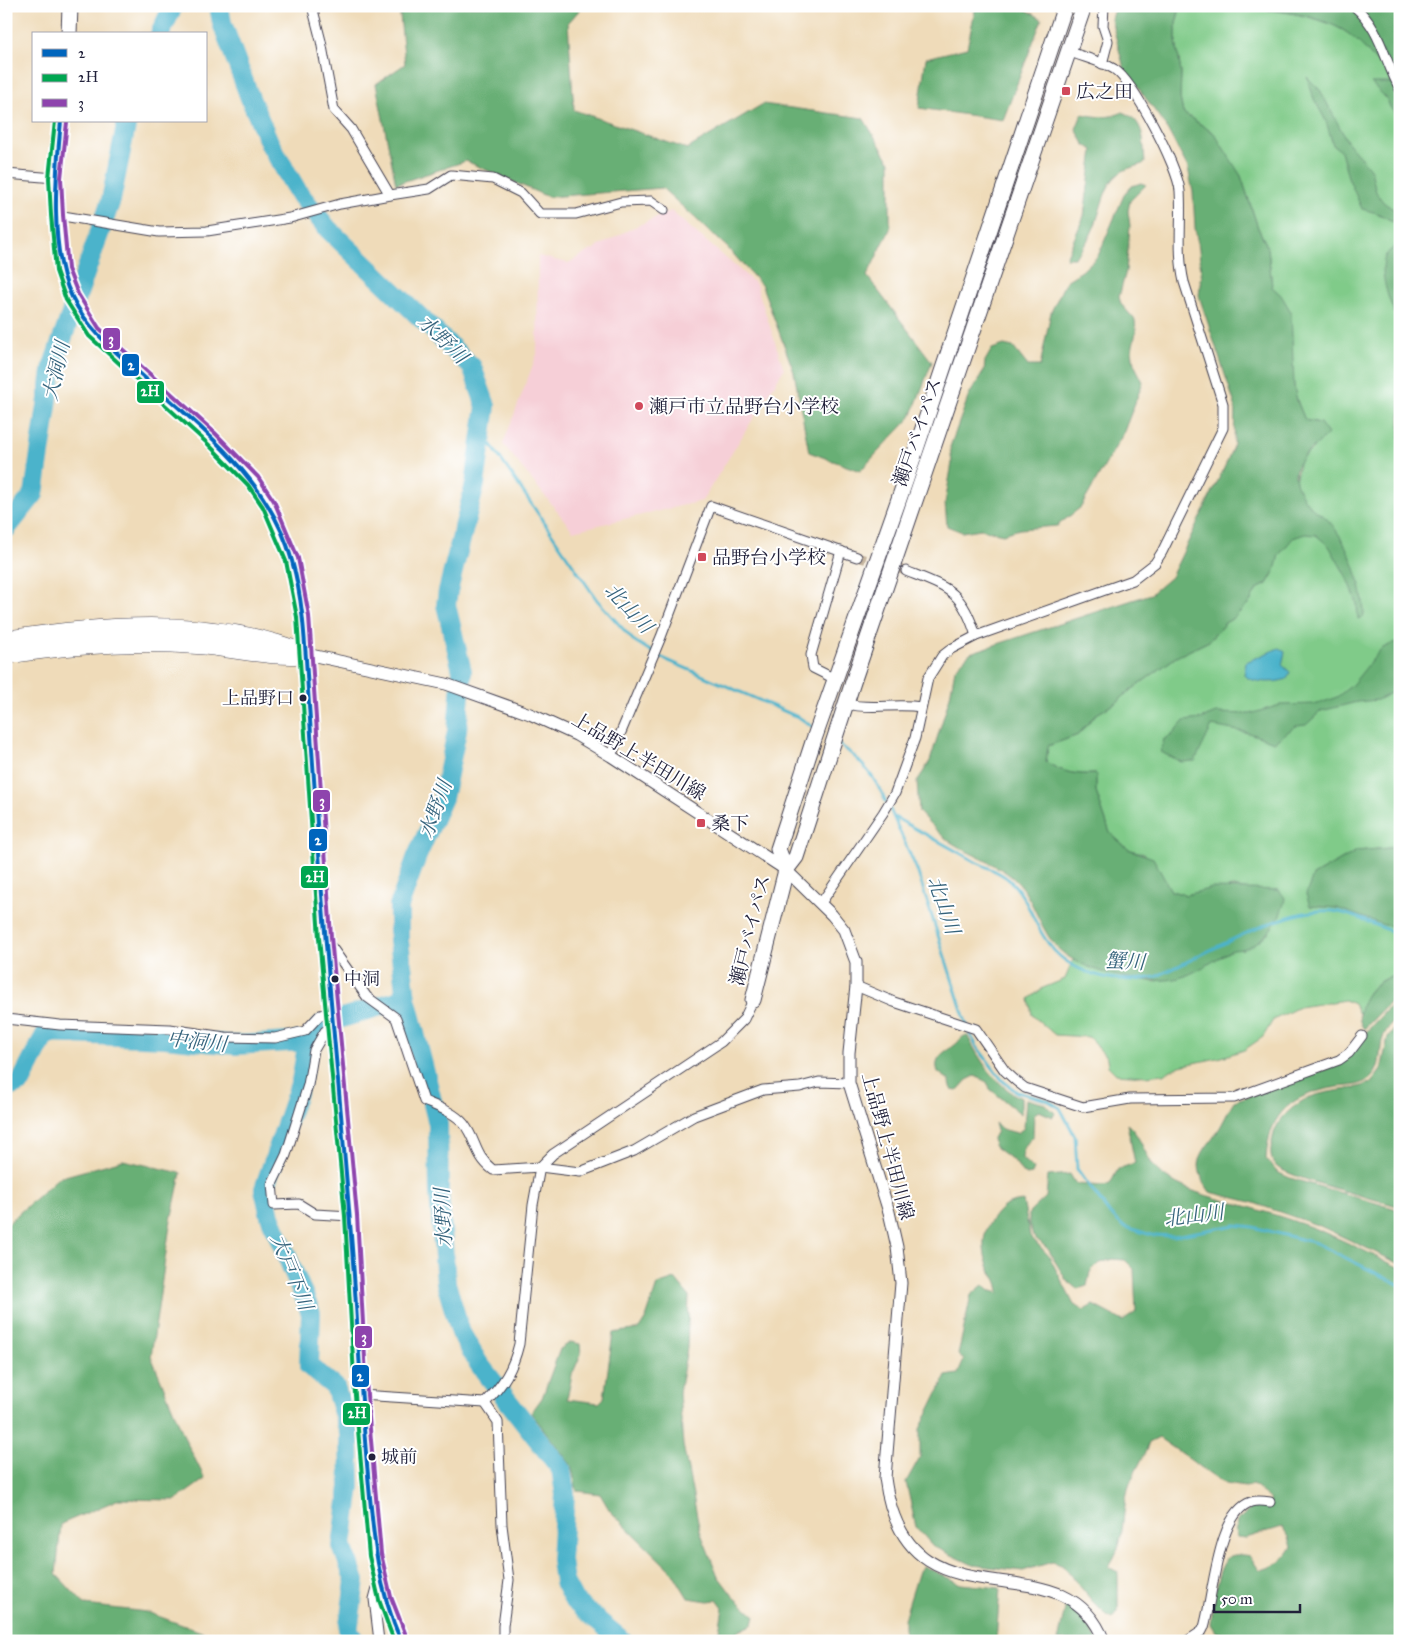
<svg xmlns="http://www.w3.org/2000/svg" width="1406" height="1647" font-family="'IM FELL Great Primer','Noto Serif JP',serif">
	<rect width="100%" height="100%" fill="#fff"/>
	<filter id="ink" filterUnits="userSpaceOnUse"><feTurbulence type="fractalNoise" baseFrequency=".02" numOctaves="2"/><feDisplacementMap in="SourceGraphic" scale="10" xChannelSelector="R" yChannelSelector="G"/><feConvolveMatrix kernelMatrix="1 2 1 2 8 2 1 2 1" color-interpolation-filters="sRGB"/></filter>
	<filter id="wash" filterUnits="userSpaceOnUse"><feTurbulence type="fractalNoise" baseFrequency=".0096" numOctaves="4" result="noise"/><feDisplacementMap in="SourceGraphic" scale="20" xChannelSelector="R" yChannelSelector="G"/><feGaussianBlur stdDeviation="1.12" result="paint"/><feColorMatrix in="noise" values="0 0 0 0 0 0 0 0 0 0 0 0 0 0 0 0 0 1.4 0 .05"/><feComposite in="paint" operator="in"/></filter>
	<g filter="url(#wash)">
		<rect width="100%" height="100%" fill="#efdbb9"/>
		<path fill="#f6cfd7" d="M 671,211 L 756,284 L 784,369 L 702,501 L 573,531 L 503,444 L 537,354 L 538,256 L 568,263 L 632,228 Z"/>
		<path fill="#80cb89" stroke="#517662" d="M 1184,6 C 1232,7 1302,7 1343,30 C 1357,38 1367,51 1377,62 L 1386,62 L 1400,93 L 1400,847 L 1357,851 L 1313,876 L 1310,906 L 1337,908 L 1400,926 L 1400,972 C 1374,983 1367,987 1359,1014 L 1354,1004 L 1345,1000 L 1299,1007 L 1273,1020 L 1263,1037 L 1244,1050 L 1222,1057 L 1180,1066 L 1163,1074 L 1146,1076 L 1116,1074 L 1108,1066 L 1107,1058 L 1089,1037 L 1055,1035 L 1032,1015 L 1029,999 L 1043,988 L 1065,979 L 1073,960 L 1110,974 L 1155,982 L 1218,958 L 1233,949 L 1243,949 L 1269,932 L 1279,890 L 1248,890 L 1233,887 L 1186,895 L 1171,891 L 1145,854 L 1128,849 L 1110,833 L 1096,792 L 1096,774 C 1076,775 1063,773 1046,762 L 1048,746 L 1078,735 L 1095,715 L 1117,702 L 1130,691 L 1176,657 L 1209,641 L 1225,623 L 1235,617 L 1250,602 L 1257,589 L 1267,584 L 1275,570 L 1300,459 L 1312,450 L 1320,423 L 1305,420 C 1300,409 1296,399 1294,387 C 1290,355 1298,310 1272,287 L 1268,248 L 1258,228 L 1241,176 L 1202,125 L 1183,113 L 1180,98 L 1181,73 L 1176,41 L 1176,23 L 1180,8 Z"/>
		<g fill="#68af75" stroke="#456858">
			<path d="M 399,6 L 583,6 L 568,23 L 574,110 L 687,149 L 763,104 L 863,118 L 890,162 L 890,229 L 867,276 L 932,362 L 911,417 L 860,471 L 809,452 L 794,372 L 762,286 L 727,247 L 662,188 L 548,197 L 466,161 L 396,184 L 376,84 L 405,64 Z"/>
			<path d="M 976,6 L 1020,6 L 1042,19 L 1003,120 L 919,108 L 926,58 L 967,48 Z"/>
			<path d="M 1115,6 L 1184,6 L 1180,8 L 1176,23 L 1176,41 L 1181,73 L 1180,98 L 1183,113 L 1214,133 L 1241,176 L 1258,228 L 1268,248 L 1272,287 L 1281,295 L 1291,312 L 1294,386 L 1297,401 L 1305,420 L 1320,423 L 1328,434 C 1317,446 1296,457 1295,475 C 1295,486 1305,502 1313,509 C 1318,513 1324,515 1328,520 C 1349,543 1364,586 1364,616 L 1358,619 L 1357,604 L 1350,583 L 1329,546 L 1316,535 L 1305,534 L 1293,538 L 1279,555 L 1275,570 L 1267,584 L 1257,589 L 1250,602 L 1235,617 L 1225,623 L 1209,641 L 1176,657 L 1130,691 L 1117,702 L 1095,715 L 1078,735 L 1048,746 L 1046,762 C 1063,773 1076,775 1096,774 L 1096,792 L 1110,833 L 1128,849 L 1153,858 L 1171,891 L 1186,895 L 1212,888 L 1279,890 L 1285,898 C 1282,919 1264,943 1243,949 C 1237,950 1234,949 1228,952 C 1215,960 1200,970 1185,976 C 1153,989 1075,972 1054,944 C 1037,923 1033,895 1012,877 C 995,863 971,855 952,843 C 940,835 929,823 919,812 L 917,782 L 930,761 L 950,696 L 955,669 L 970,653 L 1151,594 L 1171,577 L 1225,466 L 1234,444 L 1235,405 L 1199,296 L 1201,275 L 1199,250 L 1195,228 L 1193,192 L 1188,168 L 1165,125 L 1124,68 L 1111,19 Z"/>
			<path d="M 1198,6 L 1352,6 L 1372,28 L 1386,62 L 1377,62 C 1367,51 1356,38 1343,30 C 1303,8 1243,7 1198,6 Z"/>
			<path d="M 1357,6 L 1400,6 L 1400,85 Z"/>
			<path d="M 1307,77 L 1320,90 L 1347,141 L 1371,170 L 1376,192 L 1383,202 L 1400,214 L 1400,225 L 1377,213 L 1362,209 L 1348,177 L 1341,151 L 1333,145 L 1326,121 L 1314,99 Z"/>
			<path d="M 1371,83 L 1394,83 L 1400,93 L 1400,119 L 1391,109 L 1386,98 Z"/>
			<path d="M 1123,112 C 1146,122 1143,141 1145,163 C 1138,166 1126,168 1120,173 C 1105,183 1102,206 1096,222 C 1091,236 1084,248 1074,258 L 1066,258 L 1084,216 L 1093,150 L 1084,144 L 1076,129 L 1082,114 C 1098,117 1108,119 1123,112 Z"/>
			<path d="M 1141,183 L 1146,185 L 1130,201 L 1128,211 L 1130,226 L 1126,271 L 1119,297 L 1121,304 L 1135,320 L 1136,332 L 1132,350 L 1134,364 L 1143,382 L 1123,434 L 1081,507 L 1057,526 L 1020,529 L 1003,534 L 981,529 L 962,532 L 947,526 L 945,503 L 952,463 L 950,447 L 969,395 L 984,371 L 985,361 L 992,349 L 1004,345 L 1013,347 L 1028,366 L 1040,366 L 1051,312 L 1066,281 L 1082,271 L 1098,256 L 1124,195 L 1132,186 Z"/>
			<path d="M 1395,246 L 1400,252 L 1397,273 L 1400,277 L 1400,323 C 1391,309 1377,271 1386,255 C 1388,252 1392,249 1395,246 Z"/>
			<path d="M 1400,640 L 1400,685 L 1393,692 L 1377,700 L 1357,702 L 1321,711 L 1306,725 L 1296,726 L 1274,742 L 1249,733 L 1212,726 L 1195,761 L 1181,762 L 1161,752 L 1164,739 L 1172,735 L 1184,721 L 1201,719 L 1216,713 L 1250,714 L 1280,705 L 1318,704 L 1337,697 L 1352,685 L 1381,649 Z"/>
			<path d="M 1400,847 L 1400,926 L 1384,925 L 1337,908 L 1310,906 L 1306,894 L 1313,876 L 1357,851 Z"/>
			<path d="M 1400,972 L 1400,995 L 1392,1000 L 1364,1029 C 1359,1022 1358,1016 1361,1007 C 1367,987 1381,980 1400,972 Z"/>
			<path d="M 1400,999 C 1400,1025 1394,1016 1384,1035 C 1378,1049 1383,1067 1371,1078 C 1362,1086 1349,1086 1338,1087 C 1293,1094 1269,1111 1266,1159 L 1277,1172 L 1290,1178 L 1400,1210 L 1400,1264 L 1320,1226 L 1251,1202 L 1210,1192 C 1185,1157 1209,1150 1223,1122 C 1227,1115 1229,1108 1234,1101 L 1340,1064 L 1368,1030 L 1393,1003 Z"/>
			<path d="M 1400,1021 L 1400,1207 C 1379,1200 1286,1177 1276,1166 C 1268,1158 1271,1147 1273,1137 C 1276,1121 1290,1108 1304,1100 C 1324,1089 1349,1092 1371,1083 L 1381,1070 L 1388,1037 Z"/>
			<path d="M 967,1035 C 979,1059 996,1086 1021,1098 L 1021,1114 L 990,1089 L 987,1082 L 975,1076 L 967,1080 L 957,1091 L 952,1090 L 949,1080 L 938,1072 C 932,1054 949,1051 957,1043 C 961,1039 961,1037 967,1035 Z"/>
			<path d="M 1026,1099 L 1045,1104 L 1055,1113 L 1053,1117 L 1039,1111 L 1034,1114 L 1033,1137 C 1026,1143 1022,1150 1022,1159 L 1034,1169 L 1032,1174 L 1027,1175 L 1022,1173 L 1016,1163 L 995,1147 L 992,1140 L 997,1131 L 995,1123 L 1002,1129 L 1017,1133 L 1024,1128 Z"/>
			<path d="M 1127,1124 C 1144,1137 1144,1164 1167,1178 C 1192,1194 1220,1199 1249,1207 C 1272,1214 1299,1222 1321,1231 C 1348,1242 1374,1256 1400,1268 L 1400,1641 L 1246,1641 L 1242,1637 L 1216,1632 L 1211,1624 C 1213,1609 1215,1564 1231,1556 C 1236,1554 1244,1555 1250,1556 L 1259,1570 C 1276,1567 1283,1561 1292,1547 L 1289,1537 L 1282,1527 L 1246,1538 L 1237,1537 L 1235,1531 L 1239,1519 L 1254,1506 L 1266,1506 L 1271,1500 C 1263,1495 1260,1488 1252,1485 L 1246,1487 L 1225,1484 L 1159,1438 L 1149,1443 C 1144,1458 1132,1475 1128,1489 C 1121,1516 1126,1543 1108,1567 L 1118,1572 L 1118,1612 L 1113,1619 L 1107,1616 L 1093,1602 L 1063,1566 L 1052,1562 L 1023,1571 L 973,1565 L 933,1546 L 916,1527 L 906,1482 L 920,1457 L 920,1429 L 946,1376 L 958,1374 L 964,1360 L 958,1355 L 971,1295 L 983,1285 L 988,1290 L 999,1293 C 998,1279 994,1279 989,1268 C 982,1251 981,1232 994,1217 C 1003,1205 1008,1203 1023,1201 L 1030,1236 L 1049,1256 L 1074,1305 L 1084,1310 L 1093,1305 L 1123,1321 L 1136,1312 L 1134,1269 L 1125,1260 L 1112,1259 L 1098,1264 L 1090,1272 L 1087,1286 L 1077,1289 L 1066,1280 L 1048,1249 L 1033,1236 L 1029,1225 L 1029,1213 L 1046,1197 L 1048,1176 L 1070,1174 L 1076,1184 L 1104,1186 L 1110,1184 L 1118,1169 L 1135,1163 Z"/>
			<path d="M 123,1160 L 181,1173 L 170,1225 L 151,1356 L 186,1441 L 205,1479 L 176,1500 L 119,1499 L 61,1524 L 56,1574 L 85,1605 L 147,1612 L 226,1641 L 6,1641 L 6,1225 L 58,1178 Z"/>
			<path d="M 675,1279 L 689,1296 L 687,1348 L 679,1393 L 683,1445 L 700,1531 L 718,1576 L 733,1596 L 755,1616 L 753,1624 L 732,1634 L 731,1641 L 691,1641 L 708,1639 L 719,1631 L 723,1608 L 717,1600 L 708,1601 L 688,1598 L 673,1573 L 610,1511 L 600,1494 L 577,1491 L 571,1465 L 531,1413 L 542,1398 L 560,1349 L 571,1342 L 580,1344 L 581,1354 L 572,1375 L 567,1399 L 599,1403 L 604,1398 L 613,1333 L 639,1329 L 646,1318 L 657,1285 Z"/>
			<path d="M 923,1566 L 961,1584 L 1000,1588 L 996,1641 L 904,1641 L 904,1619 L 919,1571 Z"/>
			<path d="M 1066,1604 L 1081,1616 L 1098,1641 L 1058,1641 Z"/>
		</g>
		<path fill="#4cb3cb" stroke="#376a83" d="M 1279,648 L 1285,652 L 1282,665 L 1290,672 L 1287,679 C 1276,683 1253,684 1244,675 L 1246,662 Z"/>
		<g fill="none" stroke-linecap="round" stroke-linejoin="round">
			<g stroke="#4cb3cb" stroke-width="3">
				<path d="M 483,433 L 597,600 L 633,640 L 660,657 L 800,718 L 813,727"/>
				<path d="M 837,743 C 860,758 875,776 886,802"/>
				<path d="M 889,807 L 917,870 L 969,1032 L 977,1047 L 1003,1081 L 1017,1092 L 1047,1100 L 1060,1108 L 1075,1136 L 1077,1169 L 1110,1214 L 1123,1226 L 1151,1235 L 1174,1236 L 1235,1225 L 1253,1227 L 1316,1243 L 1400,1285"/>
				<path d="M 894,817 C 921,832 948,846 974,861 C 985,867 999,871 1008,879 C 1027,895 1032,920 1046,940 C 1068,975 1118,985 1155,977 C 1202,957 1289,902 1339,912 C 1360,917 1380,927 1400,935"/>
			</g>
			<g stroke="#4cb3cb" stroke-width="20">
				<path d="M 219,6 L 222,23 L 250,98 L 270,144 L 298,192 L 328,229 L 472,367 L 486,406 L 475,484 L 448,591 L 446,605 L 462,671 L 457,731 L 443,798 L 417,856 L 399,906 L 399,941 L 406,998 L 438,1124 L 439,1192 L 446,1283 L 461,1333 L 479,1364 L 561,1469 L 565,1494 L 561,1560 L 564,1582 L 574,1601 L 623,1641"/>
				<path d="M 160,34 L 173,6"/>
				<path d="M 6,529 L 34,494 L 53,365 L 111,200 L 127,121"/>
				<path d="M 308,1041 L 301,1081 L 264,1189 L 270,1216 L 311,1313 L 309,1366 L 335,1387 L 349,1432 L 350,1487 L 342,1546 L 355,1581 L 348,1631 L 355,1641"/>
				<path d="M 6,1089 L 21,1082 L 46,1033 L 165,1038 L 235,1045 L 308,1041 L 323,1024 L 406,998"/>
			</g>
		</g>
	</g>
	<g filter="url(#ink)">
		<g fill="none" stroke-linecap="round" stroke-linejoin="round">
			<path stroke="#c6b6a0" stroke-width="9" stroke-dasharray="9 4.5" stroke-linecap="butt" d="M 857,557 L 906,571"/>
			<defs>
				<g id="minor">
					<path d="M 1354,6 C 1381,29 1384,60 1400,89"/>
					<path d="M 1102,64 L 1108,41 L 1103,26 L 1104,6"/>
					<path d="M 6,174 L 55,178"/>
					<path d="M 390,195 L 429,189 L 451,175 L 493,179 L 521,193 L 540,214 L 576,214 L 621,202 L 651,201 L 664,210"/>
					<path d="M 57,215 L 159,232 L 207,231 L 290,218 L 340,204 L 390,195 L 351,129 L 334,110 L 321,41 L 312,6"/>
					<path d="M 906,571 C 948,588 962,590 976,636"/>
					<path d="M 835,679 L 813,668 L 811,655 L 841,551"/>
					<path d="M 846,704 C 871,710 896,703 921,707"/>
					<path d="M 611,756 L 661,637 L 711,506 L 857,557"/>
					<path d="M 821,903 L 883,813 L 895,793 L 915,738 L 928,678 L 942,656 L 951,649 L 976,636 L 1133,580 L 1155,563 L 1162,552 L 1223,428 L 1223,404 L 1184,282 C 1177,252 1182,222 1180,191 C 1178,167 1134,82 1114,69 C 1101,61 1082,57 1068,51"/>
					<path d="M 328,942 L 367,997 L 396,1018 L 424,1101 C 438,1107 454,1112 464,1124 C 477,1141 474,1155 493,1170 L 540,1167 L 580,1172 L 634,1151 L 694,1116 L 763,1090 L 800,1087 L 819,1082 L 849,1083"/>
					<path d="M 856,986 L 894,1002 L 976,1029 L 1005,1071 L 1016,1081 L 1025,1088 L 1083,1107 L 1130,1099 L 1234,1098 L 1339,1060 L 1349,1053 L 1362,1036"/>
					<path d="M 6,1019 L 60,1025 L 170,1029 L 225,1037 L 275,1038 L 305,1031 L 320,1015 L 331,1012"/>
					<path d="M 332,1029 L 325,1031 L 314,1050 L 308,1085 L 286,1155 L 272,1184 L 274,1205 L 299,1204 L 315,1214 L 351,1216"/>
					<path d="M 361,1395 L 485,1403 C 503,1385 513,1369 519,1344 L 533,1205 L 540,1167 L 553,1154 L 721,1042 L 744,1019 L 753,1000"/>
					<path d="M 485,1403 L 498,1422 L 502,1525 L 509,1580 L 503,1626 L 503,1641"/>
					<path d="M 378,1584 L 374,1599 L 379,1641"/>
					<path d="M 1187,1641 L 1202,1631 L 1204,1627 C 1213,1598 1217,1513 1251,1502 C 1257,1500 1264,1501 1270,1502"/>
				</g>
				<path id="tertiary" d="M 306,654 L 446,684 L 530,714 L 576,735 L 611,756 L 786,870 L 832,915 L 844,930 L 856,962 L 856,986 L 849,1053 L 849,1083 L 889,1212 L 897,1247 L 901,1283 L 885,1478 C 906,1639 1063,1533 1104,1641"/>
				<g id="trunk">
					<path d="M 69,34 L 70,6"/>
					<path d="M 61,121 L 55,178 L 57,215 L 62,270 L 72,297 L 94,332 L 211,438 L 253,481 L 269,504 L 292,559 L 303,616 L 325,938 L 351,1216 L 361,1395 L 375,1555 C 379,1585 388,1613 401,1641"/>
					<path d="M 786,870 L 778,849 L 813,742 L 906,479 L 1065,6"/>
					<path d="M 753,1000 L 786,870 L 796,857 L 853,682 L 1084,6"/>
				</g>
				<g id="motorway">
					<path d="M 6,640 C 103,625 214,616 306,654"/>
					<path d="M 6,655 C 69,645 133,640 197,645 C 229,647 262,656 295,655"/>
				</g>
			</defs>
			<use href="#minor" stroke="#413e4e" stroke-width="11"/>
			<use href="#tertiary" stroke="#413e4e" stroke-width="13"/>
			<use href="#trunk" stroke="#413e4e" stroke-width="17"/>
			<use href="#motorway" stroke="#413e4e" stroke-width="19"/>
			<use href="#minor" stroke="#fff" stroke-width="9"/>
			<use href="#tertiary" stroke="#fff" stroke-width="11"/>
			<use href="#trunk" stroke="#fff" stroke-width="15"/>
			<use href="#motorway" stroke="#fff" stroke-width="18"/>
			<defs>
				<path id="bus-1" d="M 61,121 C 56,171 49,252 72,297 C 87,328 111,348 136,370 C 197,425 270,478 292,561 C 304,603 305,647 308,690 C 312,749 316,809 320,868 C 331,1019 348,1170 357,1321 C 360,1372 363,1424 368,1475 C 373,1533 377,1587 401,1641"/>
				<path id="bus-2" d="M 55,121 L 49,178 L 51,215 L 56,271 L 66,300 L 89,336 L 207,443 L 248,485 L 263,507 L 286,561 L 297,617 L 319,938 L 345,1216 L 355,1395 L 369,1556 L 379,1600 L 394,1641"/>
				<path id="bus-3" d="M 67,122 L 61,178 L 63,215 L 68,269 L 78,294 L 99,328 L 215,433 L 258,477 L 274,501 L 298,558 L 309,616 L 331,937 L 357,1215 L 367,1395 L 381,1554 L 391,1597 L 407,1638"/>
			</defs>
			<use href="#bus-1" stroke="#fff" stroke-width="8"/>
			<use href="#bus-2" stroke="#fff" stroke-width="8"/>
			<use href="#bus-3" stroke="#fff" stroke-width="8"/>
			<use href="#bus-1" stroke="#0065bd" stroke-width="4"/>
			<use href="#bus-2" stroke="#00a651" stroke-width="4"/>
			<use href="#bus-3" stroke="#8e44ad" stroke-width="4"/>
		</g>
	</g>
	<g fill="#d1495b" stroke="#fff" stroke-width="2">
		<rect x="1061" y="86" width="10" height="10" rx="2.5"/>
		<circle cx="639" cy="406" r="5"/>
		<rect x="697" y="552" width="10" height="10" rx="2.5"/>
		<rect x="696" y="818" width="10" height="10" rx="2.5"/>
	</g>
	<g fill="#22223b" stroke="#fff" stroke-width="2">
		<circle cx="303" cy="698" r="4.5"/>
		<circle cx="335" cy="979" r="4.5"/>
		<circle cx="372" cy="1457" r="4.5"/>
	</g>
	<g text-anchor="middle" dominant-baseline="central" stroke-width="4" stroke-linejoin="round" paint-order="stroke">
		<g font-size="18" fill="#22223b" stroke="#fff" text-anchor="start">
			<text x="294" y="698" text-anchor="end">上品野口</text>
			<text x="344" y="979">中洞</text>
			<text x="381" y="1457">城前</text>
		</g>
		<g font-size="19" fill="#22223b" stroke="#fff" text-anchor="start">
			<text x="1076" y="91">広之田</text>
			<text x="649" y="406">瀬戸市立品野台小学校</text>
			<text x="712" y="557">品野台小学校</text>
			<text x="711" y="823">桑下</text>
		</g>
		<g font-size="19" fill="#22223b" stroke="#fff">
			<text transform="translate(917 432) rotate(-71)">瀬戸バイパス</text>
			<text transform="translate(639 756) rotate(31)">上品野上半田川線</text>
			<text transform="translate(750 930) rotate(-76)">瀬戸バイパス</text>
			<text transform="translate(888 1146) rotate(75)">上品野上半田川線</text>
		</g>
		<g font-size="20" font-style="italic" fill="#35637c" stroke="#fff">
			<text transform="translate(443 339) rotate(44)">水野川</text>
			<text transform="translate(56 371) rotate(-77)">大洞川</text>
			<text transform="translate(629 608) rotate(47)">北山川</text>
			<text transform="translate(435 809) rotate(-70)">水野川</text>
			<text transform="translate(944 905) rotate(71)">北山川</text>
			<text transform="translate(1125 961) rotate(3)">蟹川</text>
			<text transform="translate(197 1041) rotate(6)">中洞川</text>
			<text transform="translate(1194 1215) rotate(-7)">北山川</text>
			<text transform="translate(443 1218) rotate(-93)">水野川</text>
			<text transform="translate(292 1272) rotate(68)">大戸下川</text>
		</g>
	</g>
	<g stroke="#fff" stroke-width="2">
		<rect x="102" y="327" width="19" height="24" rx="5" fill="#8e44ad"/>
		<rect x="121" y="353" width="19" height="24" rx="5" fill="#0065bd"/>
		<rect x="136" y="380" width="29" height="24" rx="5" fill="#00a651"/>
		<rect x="312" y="789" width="19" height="24" rx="5" fill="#8e44ad"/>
		<rect x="308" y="828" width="20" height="24" rx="5" fill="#0065bd"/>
		<rect x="300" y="865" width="29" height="24" rx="5" fill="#00a651"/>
		<rect x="354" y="1325" width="19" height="24" rx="5" fill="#8e44ad"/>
		<rect x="351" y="1364" width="19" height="24" rx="5" fill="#0065bd"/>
		<rect x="342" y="1402" width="29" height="24" rx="5" fill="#00a651"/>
	</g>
	<g font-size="14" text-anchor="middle" font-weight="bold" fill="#fff">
		<text x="111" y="344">3</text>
		<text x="131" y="370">2</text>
		<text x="150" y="396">2H</text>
		<text x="322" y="806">3</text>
		<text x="318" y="845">2</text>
		<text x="315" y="882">2H</text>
		<text x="364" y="1342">3</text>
		<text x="360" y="1381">2</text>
		<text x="357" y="1418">2H</text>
	</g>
	<rect width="1406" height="1647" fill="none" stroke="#fff" stroke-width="25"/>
	<rect x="32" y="32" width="175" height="90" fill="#ffffff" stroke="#a7a7b1"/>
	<rect x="42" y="49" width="25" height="8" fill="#0065bd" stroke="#a7a7b1"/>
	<text x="78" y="58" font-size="15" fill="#22223b">2</text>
	<rect x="42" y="74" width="25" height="8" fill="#00a651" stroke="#a7a7b1"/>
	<text x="78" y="82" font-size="15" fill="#22223b">2H</text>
	<rect x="42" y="99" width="25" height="8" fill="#8e44ad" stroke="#a7a7b1"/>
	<text x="78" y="108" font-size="15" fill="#22223b">3</text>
	<path d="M1214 1604v8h86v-8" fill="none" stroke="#22223b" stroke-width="2.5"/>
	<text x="1221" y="1604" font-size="15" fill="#22223b" stroke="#ffffff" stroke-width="4" paint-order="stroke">50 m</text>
</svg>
